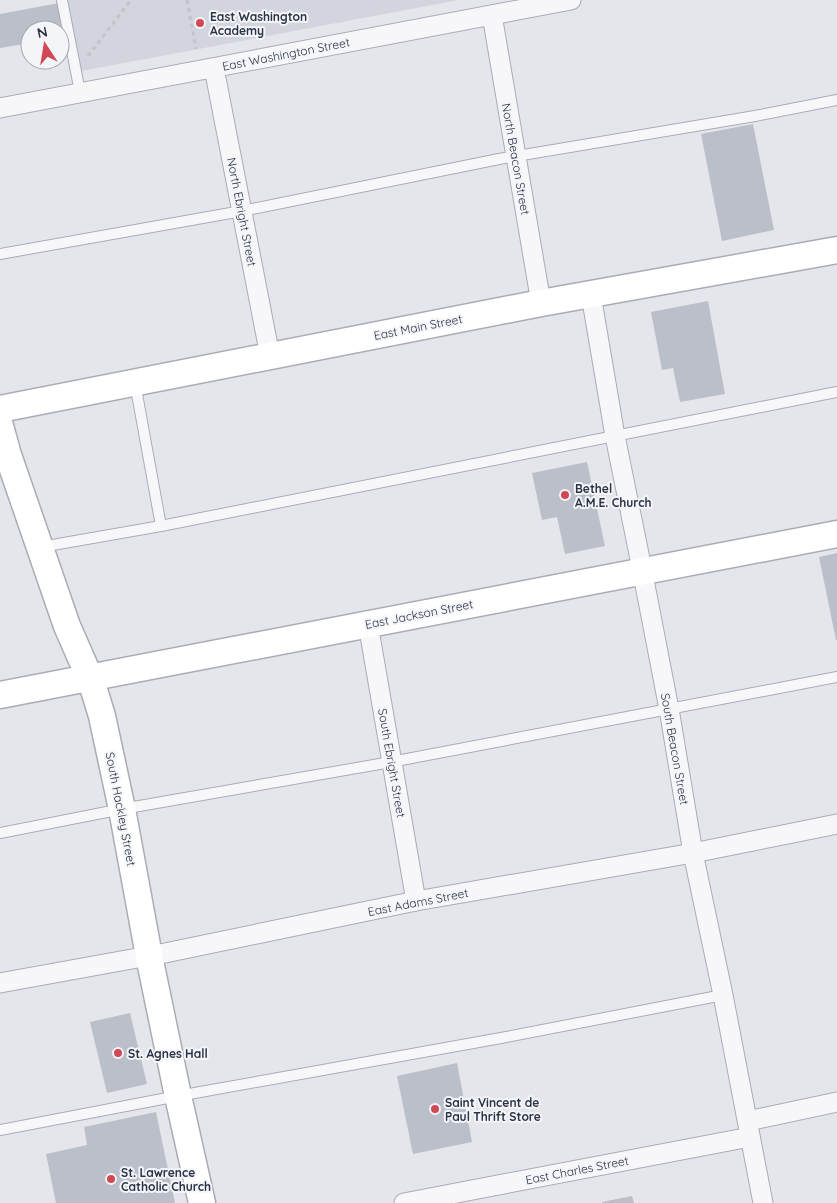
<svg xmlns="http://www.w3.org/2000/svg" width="837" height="1203" font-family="Quicksand,sans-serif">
	<rect width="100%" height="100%" fill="#e4e6ec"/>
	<path fill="#d2d5de" d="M 62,0 L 459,0 L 76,72 Z"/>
	<g fill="#bbbfca">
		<path d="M 59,3 L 67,44 L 60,45 L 60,30 L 30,30 L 30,43 L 0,48 L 0,14 Z"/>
		<path d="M 753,124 L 774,230 L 722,241 L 701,134 Z"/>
		<path d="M 708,301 L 725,394 L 680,402 L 673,368 L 662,370 L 651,312 Z"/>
		<path d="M 587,462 L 605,546 L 565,554 L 557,517 L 542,520 L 532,473 Z"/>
		<path d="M 837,553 L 837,640 L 836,640 L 819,557 Z"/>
		<path d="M 130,1013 L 147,1084 L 107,1093 L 90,1022 Z"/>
		<path d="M 457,1063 L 472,1142 L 413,1154 L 397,1076 Z"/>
		<path d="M 156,1112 L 175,1203 L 56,1203 L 46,1154 L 87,1145 L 84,1127 Z"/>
		<path d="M 632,1196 L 634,1203 L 602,1203 L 602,1202 Z"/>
	</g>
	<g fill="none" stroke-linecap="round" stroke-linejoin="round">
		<defs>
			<g id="lane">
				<path d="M 62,0 L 80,92"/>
				<path d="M 0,254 L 242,211 L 499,159 L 755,116 L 837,100"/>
				<path d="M 135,383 L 161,526 L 837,392"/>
				<path d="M 41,547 L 161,526"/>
				<path d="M 0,833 L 122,809 L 391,762 L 837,677"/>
				<path d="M 0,1130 L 178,1096 L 501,1038 L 723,995"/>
			</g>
			<g id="street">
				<path d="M 492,15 L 541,303"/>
				<path d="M 214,68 L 270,356"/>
				<path d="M 0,108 L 571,0"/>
				<path d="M 591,295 L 615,436 L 639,554 L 669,709 L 693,853 L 723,995 L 763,1203"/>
				<path d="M 368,624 L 416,901"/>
				<path d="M 0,983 L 165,953 L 416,901 L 693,853 L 837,824"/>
				<path d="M 748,1121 L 837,1102"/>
				<path d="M 404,1203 L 750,1137"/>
			</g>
			<g id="secondary">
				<path d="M 0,409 L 541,303 L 837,250"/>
				<path d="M 0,426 L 8,455 L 67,626 L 85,667 L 90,677 L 102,716 L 122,809 L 149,956 L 178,1096 L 202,1203"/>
				<path d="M 0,695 L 837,534"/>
			</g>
		</defs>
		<use href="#lane" stroke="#a9acb7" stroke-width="12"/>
		<use href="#street" stroke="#a9acb7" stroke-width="21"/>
		<use href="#secondary" stroke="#a9acb7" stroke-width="29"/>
		<g stroke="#c2c4cb" stroke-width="3" stroke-dasharray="4 4" stroke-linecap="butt">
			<path d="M 187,0 L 196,49"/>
			<path d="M 88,56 L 131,0"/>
		</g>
		<use href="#lane" stroke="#f7f7fa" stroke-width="10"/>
		<use href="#street" stroke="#f7f7fa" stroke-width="19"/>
		<use href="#secondary" stroke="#fff" stroke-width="26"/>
	</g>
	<g fill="#d14854" stroke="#f4f5f9" stroke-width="2">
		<circle cx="200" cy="23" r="5"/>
		<circle cx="565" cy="495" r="5"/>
		<circle cx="118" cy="1053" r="5"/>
		<circle cx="435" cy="1109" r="5"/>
		<circle cx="111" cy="1179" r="5"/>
	</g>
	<g text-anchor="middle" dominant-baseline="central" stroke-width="4" stroke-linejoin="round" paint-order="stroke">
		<g font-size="12" font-weight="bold" fill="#2b3245" stroke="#f4f5f9" text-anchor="start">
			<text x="210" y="16">East Washington<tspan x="210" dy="14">Academy</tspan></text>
			<text x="575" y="488">Bethel<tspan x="575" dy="14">A.M.E. Church</tspan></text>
			<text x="128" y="1053">St. Agnes Hall</text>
			<text x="445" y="1102">Saint Vincent de<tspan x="445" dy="14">Paul Thrift Store</tspan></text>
			<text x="121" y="1172">St. Lawrence<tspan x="121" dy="14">Catholic Church</tspan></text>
		</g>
		<g font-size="12" fill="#2b3245" stroke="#f4f5f9">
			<text transform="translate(286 54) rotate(-11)">East Washington Street</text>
			<text transform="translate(516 159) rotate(80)">North Beacon Street</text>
			<text transform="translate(242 212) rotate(79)">North Ebright Street</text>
			<text transform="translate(418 327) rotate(-11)">East Main Street</text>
			<text transform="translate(419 614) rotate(-11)">East Jackson Street</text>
			<text transform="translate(675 749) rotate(80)">South Beacon Street</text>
			<text transform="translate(392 763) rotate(80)">South Ebright Street</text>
			<text transform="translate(121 809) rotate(79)">South Hackley Street</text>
			<text transform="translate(418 902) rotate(-11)">East Adams Street</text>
			<text transform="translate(577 1170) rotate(-11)">East Charles Street</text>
		</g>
	</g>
	<g transform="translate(45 45) rotate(348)"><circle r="24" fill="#f4f5f9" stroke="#a4a7b1"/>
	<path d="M0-4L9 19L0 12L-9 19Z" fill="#d14854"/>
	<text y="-8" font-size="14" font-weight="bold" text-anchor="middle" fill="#2b3245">N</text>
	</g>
</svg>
